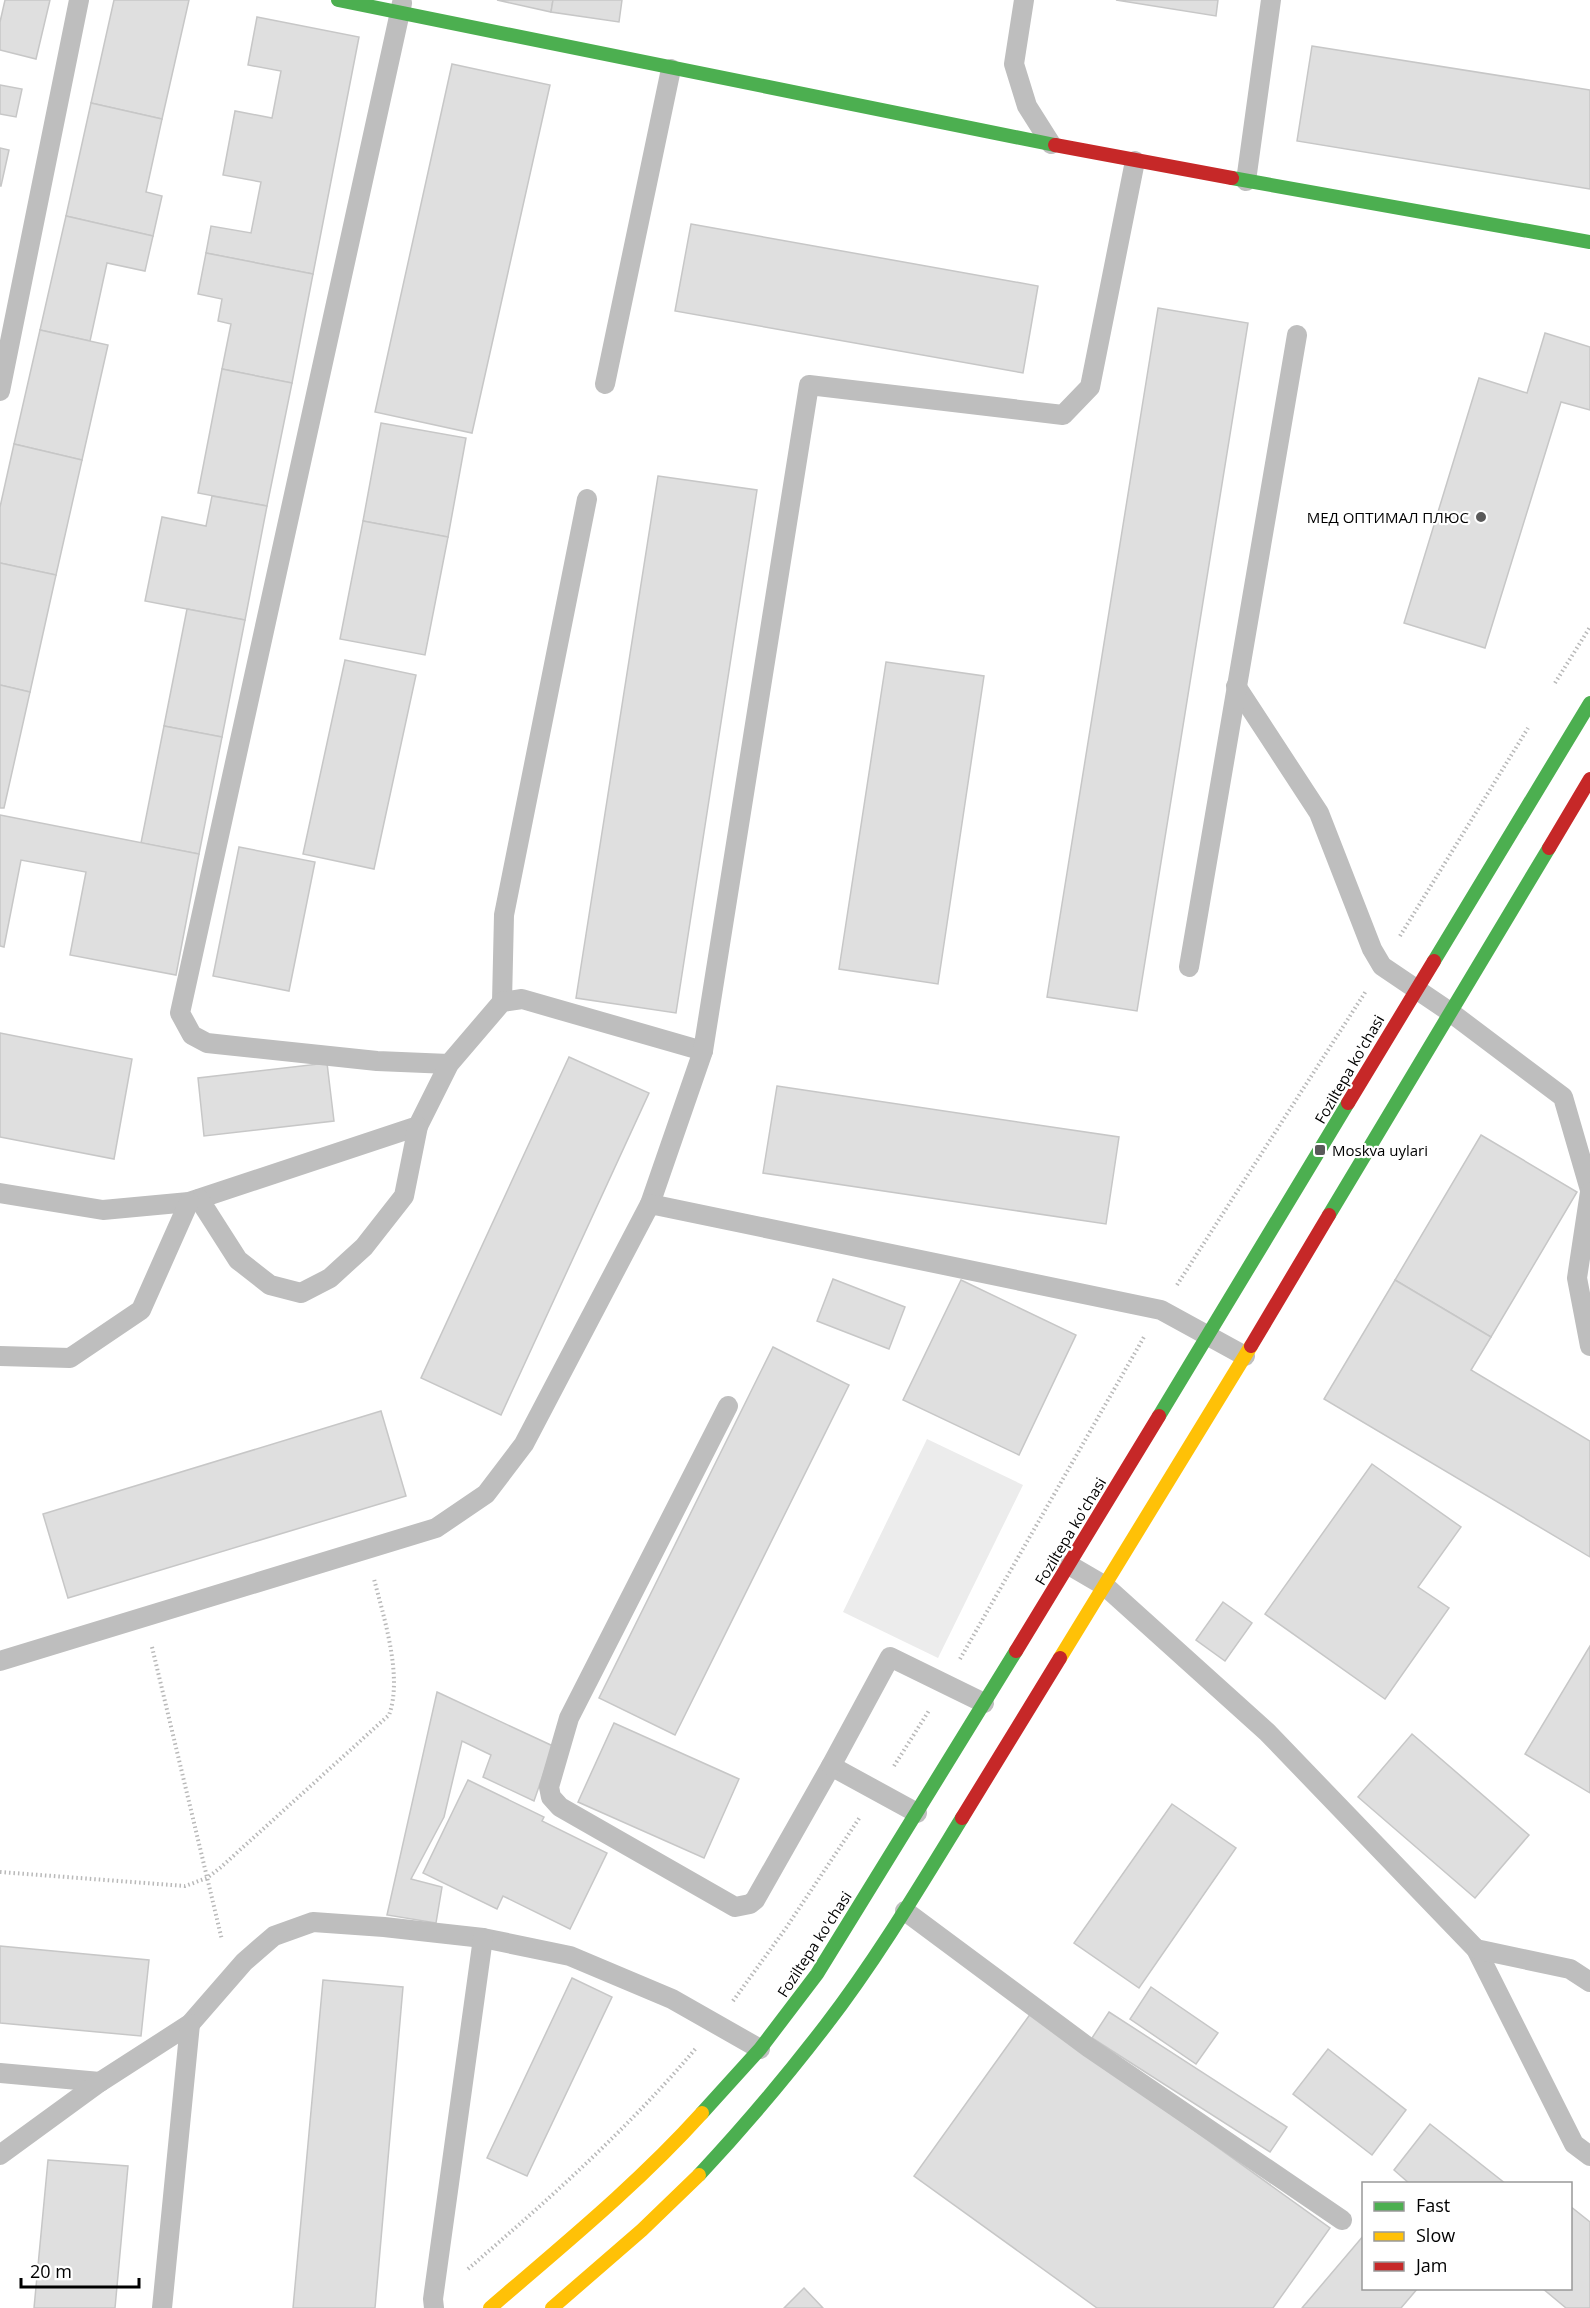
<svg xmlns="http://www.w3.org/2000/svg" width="1590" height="2308" font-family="'Open Sans',sans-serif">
	<rect width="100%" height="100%" fill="#fff"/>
	<path fill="#ececec" d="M 927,1439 L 1023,1485 L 938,1658 L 843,1612 Z"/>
	<g fill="#dfdfdf" stroke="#c7c7c7" stroke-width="1.5">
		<path d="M 5,0 L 50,0 L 36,59 L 0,50 L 0,22 Z"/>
		<path d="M 114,0 L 189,0 L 162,119 L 91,103 Z"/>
		<path d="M 497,0 L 553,0 L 551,12 Z"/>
		<path d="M 553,0 L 622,0 L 619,22 L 551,12 Z"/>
		<path d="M 1116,0 L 1218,0 L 1216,16 Z"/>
		<path d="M 257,17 L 359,37 L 313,274 L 206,253 L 211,226 L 251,233 L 261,182 L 223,175 L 235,111 L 272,118 L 281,71 L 248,65 Z"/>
		<path d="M 1312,46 L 1590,90 L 1590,189 L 1297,141 Z"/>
		<path d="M 452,64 L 550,85 L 472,433 L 375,412 Z"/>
		<path d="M 0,85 L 22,89 L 16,117 L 0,114 Z"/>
		<path d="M 91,103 L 162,119 L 146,192 L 162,196 L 153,236 L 66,216 Z"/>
		<path d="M 0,148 L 9,150 L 1,186 L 0,186 Z"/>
		<path d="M 66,216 L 153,236 L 145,271 L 107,263 L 90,341 L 40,330 Z"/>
		<path d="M 691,224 L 1038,286 L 1023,373 L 675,311 Z"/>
		<path d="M 206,253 L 313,274 L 292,383 L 222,369 L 231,324 L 218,321 L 222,299 L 198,294 Z"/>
		<path d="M 1158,308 L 1248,323 L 1137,1011 L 1047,997 Z"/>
		<path d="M 40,330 L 108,345 L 82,460 L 14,444 Z"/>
		<path d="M 1545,333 L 1590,347 L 1590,410 L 1561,402 L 1485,648 L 1404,623 L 1479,378 L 1527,393 Z"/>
		<path d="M 222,369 L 292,383 L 267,506 L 198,493 Z"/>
		<path d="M 381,423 L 466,438 L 448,537 L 363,521 Z"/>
		<path d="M 14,444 L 82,460 L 56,575 L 0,563 L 0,507 Z"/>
		<path d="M 658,476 L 757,490 L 676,1013 L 576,998 Z"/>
		<path d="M 212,496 L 267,506 L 245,620 L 145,601 L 162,517 L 206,526 Z"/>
		<path d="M 363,521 L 448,537 L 425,655 L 340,639 Z"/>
		<path d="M 0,563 L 56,575 L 30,692 L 0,685 Z"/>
		<path d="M 187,609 L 245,620 L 222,737 L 164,726 Z"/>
		<path d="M 345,660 L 416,675 L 374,869 L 303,854 Z"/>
		<path d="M 886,662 L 984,676 L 938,984 L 839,969 Z"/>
		<path d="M 0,685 L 30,692 L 4,808 L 0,808 Z"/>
		<path d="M 164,726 L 222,737 L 199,854 L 141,843 Z"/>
		<path d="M 0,815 L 199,854 L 176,975 L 70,955 L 86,872 L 21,860 L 4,947 L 0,946 Z"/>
		<path d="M 239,847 L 315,862 L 289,991 L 213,976 Z"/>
		<path d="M 0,1033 L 132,1059 L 114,1159 L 0,1137 Z"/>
		<path d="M 569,1057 L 649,1093 L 501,1415 L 421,1378 Z"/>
		<path d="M 327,1063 L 334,1121 L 204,1136 L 198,1078 Z"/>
		<path d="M 777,1086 L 1119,1137 L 1106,1224 L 763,1173 Z"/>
		<path d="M 1481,1135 L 1577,1192 L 1491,1337 L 1395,1280 Z"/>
		<path d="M 833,1279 L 905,1307 L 889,1349 L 817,1321 Z"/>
		<path d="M 961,1280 L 1076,1335 L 1019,1455 L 903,1400 Z"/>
		<path d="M 1395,1280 L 1491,1337 L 1471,1370 L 1590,1441 L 1590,1557 L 1324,1399 Z"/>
		<path d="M 773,1347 L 849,1385 L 675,1735 L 599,1698 Z"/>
		<path d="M 381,1411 L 406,1496 L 68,1598 L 43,1514 Z"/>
		<path d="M 1372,1464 L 1461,1527 L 1418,1587 L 1449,1608 L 1385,1699 L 1265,1614 Z"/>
		<path d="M 1223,1602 L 1252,1623 L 1225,1661 L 1196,1640 Z"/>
		<path d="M 1590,1646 L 1590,1793 L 1525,1754 Z"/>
		<path d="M 437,1692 L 553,1746 L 534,1801 L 483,1777 L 491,1755 L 462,1741 L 444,1817 L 411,1879 L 442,1887 L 436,1923 L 387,1915 Z"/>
		<path d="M 614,1723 L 739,1779 L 704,1858 L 578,1802 Z"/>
		<path d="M 1412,1734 L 1529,1835 L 1475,1898 L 1358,1797 Z"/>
		<path d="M 468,1780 L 544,1817 L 542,1821 L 607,1853 L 570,1929 L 503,1896 L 497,1909 L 423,1873 Z"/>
		<path d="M 1172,1804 L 1236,1848 L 1139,1988 L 1074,1943 Z"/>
		<path d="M 0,1946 L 149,1960 L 141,2036 L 0,2023 Z"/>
		<path d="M 572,1978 L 612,1997 L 527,2176 L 487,2158 Z"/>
		<path d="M 323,1980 L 403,1987 L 375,2308 L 293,2308 Z"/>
		<path d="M 1151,1987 L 1218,2033 L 1196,2064 L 1130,2019 Z"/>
		<path d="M 1109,2012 L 1287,2127 L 1270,2152 L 1092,2038 Z"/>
		<path d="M 1031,2013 L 1330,2228 L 1273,2308 L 1097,2308 L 914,2176 Z"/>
		<path d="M 1328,2049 L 1406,2110 L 1372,2155 L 1293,2094 Z"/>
		<path d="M 1430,2124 L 1506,2184 L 1410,2184 L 1394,2170 Z"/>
		<path d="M 48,2160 L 128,2166 L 115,2308 L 34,2308 Z"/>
		<path d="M 1570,2206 L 1590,2222 L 1590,2308 L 1566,2308 L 1542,2288 L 1570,2288 Z"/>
		<path d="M 1364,2235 L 1364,2288 L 1418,2288 L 1401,2308 L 1302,2308 Z"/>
		<path d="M 804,2288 L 823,2308 L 784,2308 Z"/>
	</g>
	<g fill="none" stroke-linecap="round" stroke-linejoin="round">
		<g stroke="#b9b9b9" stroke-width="4" stroke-dasharray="1.5 3" stroke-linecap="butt">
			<path d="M 1555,683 L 1590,627"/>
			<path d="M 1400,936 L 1528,728"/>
			<path d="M 1177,1285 L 1366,991"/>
			<path d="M 152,1647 L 222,1940"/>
			<path d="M 960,1659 L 1144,1337"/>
			<path d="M 894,1766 L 930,1709"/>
			<path d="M 0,1872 L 185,1886 L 207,1878 L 220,1868 L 389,1715 C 403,1677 384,1618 374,1579"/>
			<path d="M 733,2001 L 786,1928 L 860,1817"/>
			<path d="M 468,2269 C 548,2200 628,2129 697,2047"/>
		</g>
		<g stroke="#bebebe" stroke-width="20">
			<path d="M 1024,0 L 1014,64 L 1027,106 L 1051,144"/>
			<path d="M 402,3 L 180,1013 L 192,1035 L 207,1043 L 377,1061 L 449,1064"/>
			<path d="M 1246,181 L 1271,0"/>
			<path d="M 605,384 L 671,69"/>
			<path d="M 0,391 L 79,0"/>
			<path d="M 1236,686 L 1319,813 L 1372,949 L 1382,966 L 1450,1012 L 1563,1097 L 1590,1190"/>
			<path d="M 1189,967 L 1297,335"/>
			<path d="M 502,1002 L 504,915 L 587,499"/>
			<path d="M 1590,1192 L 1577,1278 L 1590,1346"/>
			<path d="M 0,1193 L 103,1210 L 189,1202 L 418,1126 L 449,1064 L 502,1002 L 522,999 L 703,1051"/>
			<path d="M 199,1199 L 238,1260 L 270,1285 L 301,1293 L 330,1278 L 364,1247 L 404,1196 L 418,1126"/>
			<path d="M 650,1204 L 703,1051 L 809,385 L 1063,415 L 1090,387 L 1135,161"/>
			<path d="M 0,1356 L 70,1358 L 141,1310 L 189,1202"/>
			<path d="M 728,1406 L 569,1718 L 549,1787 L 551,1797 L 560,1807 L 735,1907 L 750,1904 L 755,1900 L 831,1766 L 917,1813"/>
			<path d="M 1069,1565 L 1105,1586 L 1267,1732 L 1476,1949 L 1574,2144 L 1590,2156"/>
			<path d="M 0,1661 L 436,1528 L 486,1494 L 524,1444 L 650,1204 L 1161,1310 L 1245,1356"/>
			<path d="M 831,1766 L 890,1657 L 984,1703"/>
			<path d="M 905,1911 L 1088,2047 L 1342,2220"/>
			<path d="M 1476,1949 L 1570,1969 L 1590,1982"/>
			<path d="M 0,2073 L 100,2082"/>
			<path d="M 0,2155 L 100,2082 L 190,2024 L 244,1962 L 274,1936 L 313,1922 L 384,1927 L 483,1938 L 570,1956 L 672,1999 L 760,2049"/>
			<path d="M 162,2308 L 190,2024"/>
			<path d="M 434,2308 L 433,2299 L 483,1938"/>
		</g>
		<g stroke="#4caf50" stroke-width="14">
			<path d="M 338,0 L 1055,145"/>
			<path d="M 1232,178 L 1590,242"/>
			<path d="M 1434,961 L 1590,703"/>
			<path d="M 1329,1215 L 1549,848"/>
			<path d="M 1159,1416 L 1348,1103"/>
			<path d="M 702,2113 L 760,2049 L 817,1974 L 1016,1651"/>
			<path d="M 699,2175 C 744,2127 786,2077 826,2025 C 876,1960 919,1888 962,1818"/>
		</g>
		<g stroke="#ffc107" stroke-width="14">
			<path d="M 1060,1658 L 1251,1346"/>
			<path d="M 490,2308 C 563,2245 637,2185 702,2113"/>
			<path d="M 552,2308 L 642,2230 L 699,2175"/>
		</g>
		<g stroke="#c62828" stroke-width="14">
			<path d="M 1055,145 L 1232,178"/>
			<path d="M 1549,848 L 1590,779"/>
			<path d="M 1348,1103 L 1434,961"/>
			<path d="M 1251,1346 L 1329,1215"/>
			<path d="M 1016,1651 L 1159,1416"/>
			<path d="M 962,1818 L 1060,1658"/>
		</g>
	</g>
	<g fill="#595959" stroke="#fff" stroke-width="2">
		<circle cx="1481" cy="517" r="6"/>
		<rect x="1314" y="1144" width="12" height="12" rx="3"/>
	</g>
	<g text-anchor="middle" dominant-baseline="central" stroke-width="4.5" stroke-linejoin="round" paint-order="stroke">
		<g font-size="15" fill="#000" stroke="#fff" text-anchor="end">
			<text x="1469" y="517">МЕД ОПТИМАЛ ПЛЮС</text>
			<text x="1332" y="1150" text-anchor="start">Moskva uylari</text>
		</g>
		<g font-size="15" fill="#000" stroke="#fff">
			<text transform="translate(1349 1069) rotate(-60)">Foziltepa ko'chasi</text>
			<text transform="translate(1070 1531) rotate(-59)">Foziltepa ko'chasi</text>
			<text transform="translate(814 1944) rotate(-57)">Foziltepa ko'chasi</text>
		</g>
	</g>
	<rect x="1362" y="2182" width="210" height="108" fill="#ffffff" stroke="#999999" stroke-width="1.5"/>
	<rect x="1374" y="2202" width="30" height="9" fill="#4caf50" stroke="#999999" stroke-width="1.5"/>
	<text x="1416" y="2212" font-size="18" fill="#000000">Fast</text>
	<rect x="1374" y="2232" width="30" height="9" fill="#ffc107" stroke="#999999" stroke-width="1.5"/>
	<text x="1416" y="2242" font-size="18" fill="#000000">Slow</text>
	<rect x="1374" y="2262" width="30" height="9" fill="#c62828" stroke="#999999" stroke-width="1.5"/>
	<text x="1416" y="2272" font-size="18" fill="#000000">Jam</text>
	<path d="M21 2278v9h118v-9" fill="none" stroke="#000000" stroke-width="3"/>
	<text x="30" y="2278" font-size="18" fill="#000000" stroke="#ffffff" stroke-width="4.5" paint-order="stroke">20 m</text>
</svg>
